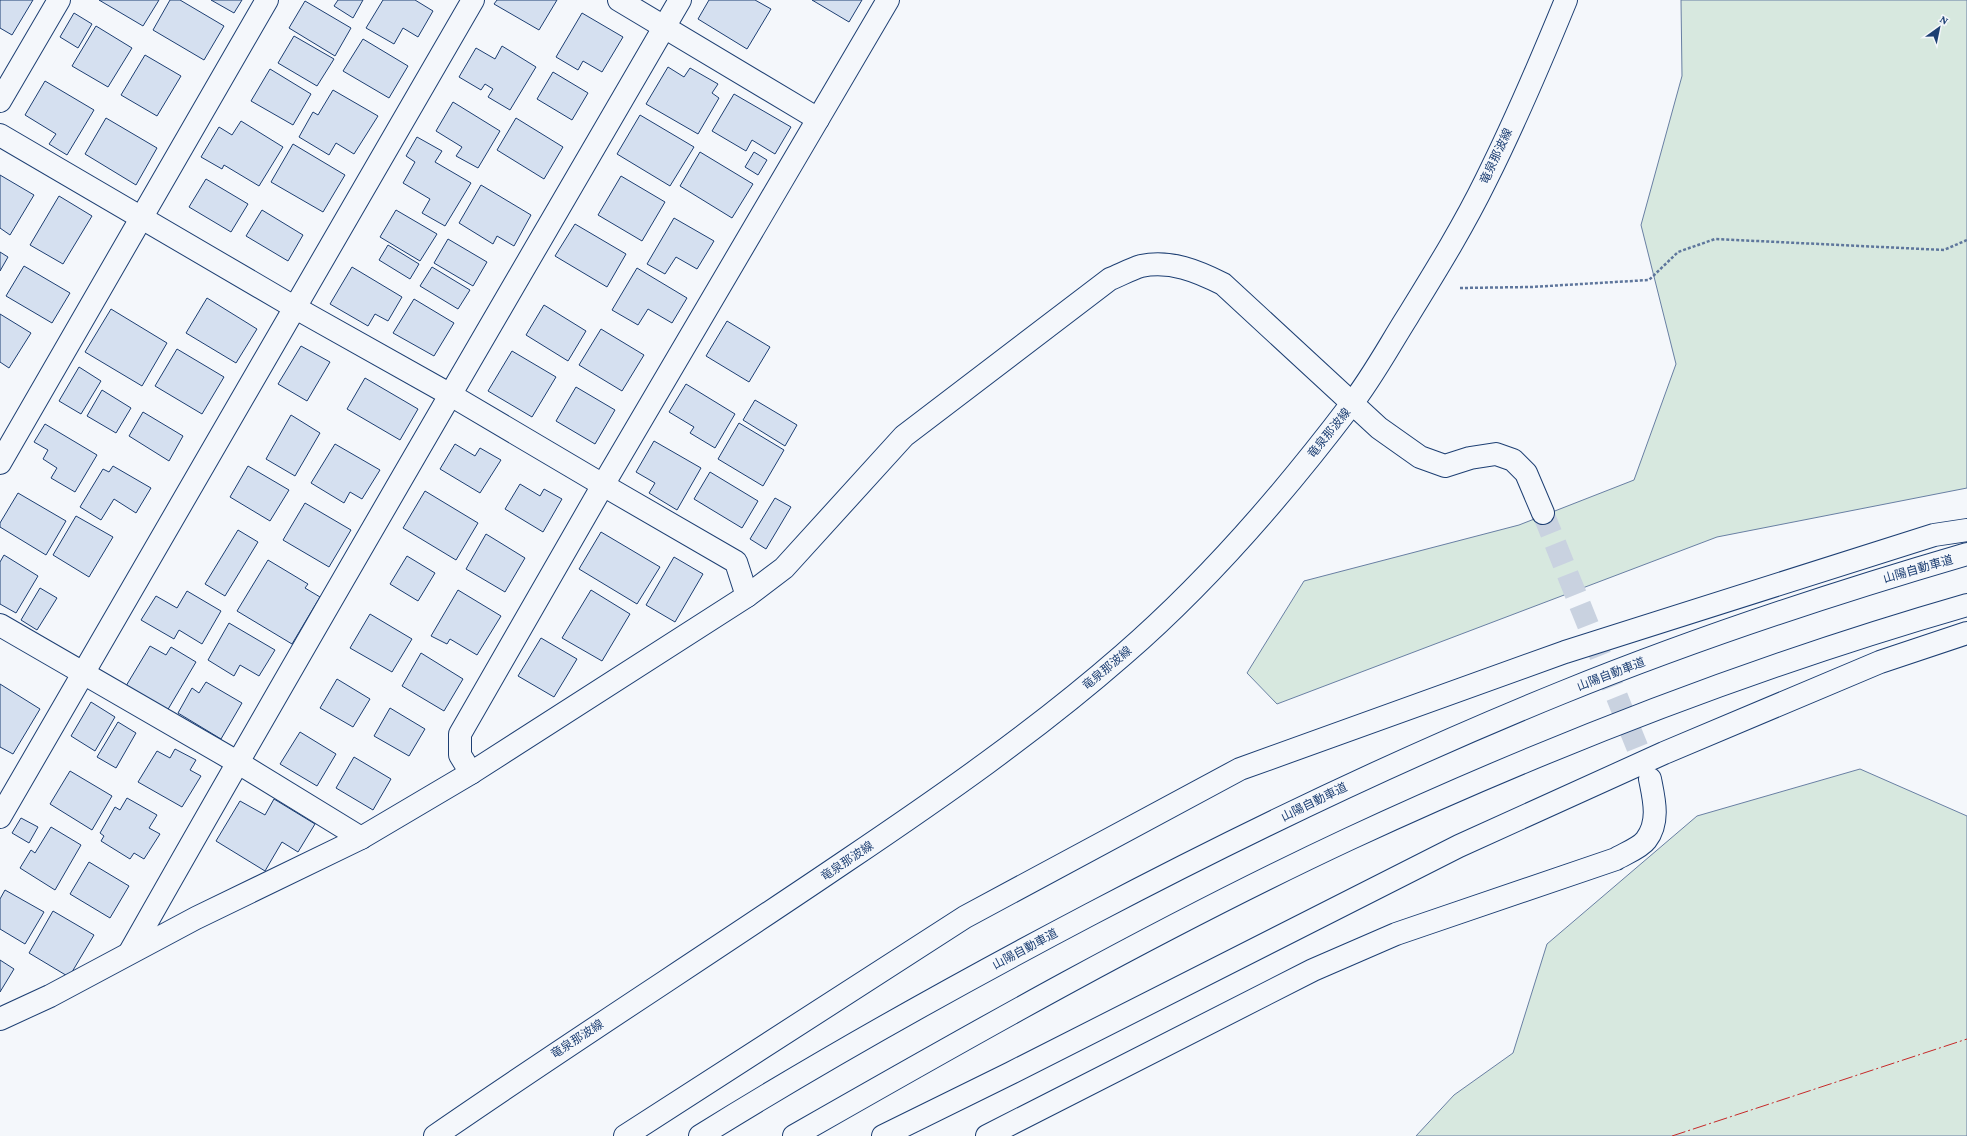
<svg xmlns="http://www.w3.org/2000/svg" width="1967" height="1136" font-family="'Crimson Pro','Noto Sans JP',serif">
	<rect width="100%" height="100%" fill="#f4f7fb"/>
	<g fill="#d7e8df" stroke="#687fa3">
		<path d="M 1681,0 L 1967,0 L 1967,488 L 1717,537 L 1277,704 L 1247,673 L 1304,581 L 1519,525 L 1634,480 L 1676,364 L 1641,225 L 1682,76 Z"/>
		<path d="M 1860,769 L 1967,816 L 1967,1136 L 1416,1136 L 1454,1095 L 1513,1053 L 1547,944 L 1697,816 Z"/>
	</g>
	<g fill="#d5e0f0" stroke="#1d3f73">
		<path d="M 0,0 L 33,0 L 12,35 L 0,28 Z"/>
		<path d="M 99,0 L 159,0 L 143,26 Z"/>
		<path d="M 170,0 L 180,0 L 224,26 L 204,60 L 153,30 Z"/>
		<path d="M 211,0 L 242,0 L 234,13 Z"/>
		<path d="M 338,0 L 363,0 L 353,18 L 334,6 Z"/>
		<path d="M 383,0 L 415,0 L 433,11 L 418,37 L 403,28 L 394,44 L 366,28 Z"/>
		<path d="M 497,0 L 557,0 L 539,30 L 494,4 Z"/>
		<path d="M 709,0 L 755,0 L 771,9 L 747,49 L 698,19 Z"/>
		<path d="M 812,0 L 862,0 L 849,22 Z"/>
		<path d="M 305,1 L 351,28 L 335,56 L 289,28 Z"/>
		<path d="M 74,13 L 92,24 L 78,48 L 60,37 Z"/>
		<path d="M 582,13 L 623,37 L 602,72 L 583,61 L 578,70 L 556,57 Z"/>
		<path d="M 96,26 L 132,48 L 108,87 L 72,66 Z"/>
		<path d="M 294,36 L 334,59 L 317,86 L 278,63 Z"/>
		<path d="M 363,39 L 408,66 L 389,98 L 343,71 Z"/>
		<path d="M 502,46 L 536,67 L 510,110 L 488,97 L 493,89 L 485,84 L 481,90 L 459,77 L 476,48 L 495,59 Z"/>
		<path d="M 145,55 L 181,76 L 157,116 L 121,95 Z"/>
		<path d="M 668,67 L 684,77 L 690,68 L 718,84 L 712,93 L 719,98 L 698,134 L 646,104 Z"/>
		<path d="M 270,69 L 311,94 L 293,125 L 251,101 Z"/>
		<path d="M 553,72 L 588,93 L 572,120 L 537,99 Z"/>
		<path d="M 45,81 L 94,110 L 67,155 L 49,144 L 56,134 L 25,115 Z"/>
		<path d="M 333,90 L 378,116 L 354,154 L 336,143 L 329,155 L 299,137 L 313,112 L 318,115 Z"/>
		<path d="M 734,94 L 791,127 L 775,154 L 752,140 L 746,151 L 712,131 Z"/>
		<path d="M 453,102 L 500,131 L 478,168 L 456,156 L 462,147 L 436,131 Z"/>
		<path d="M 640,115 L 694,147 L 670,186 L 617,154 Z"/>
		<path d="M 106,118 L 157,148 L 136,185 L 85,154 Z"/>
		<path d="M 516,118 L 563,147 L 544,179 L 497,150 Z"/>
		<path d="M 241,121 L 283,147 L 259,186 L 224,165 L 222,169 L 201,157 L 219,127 L 232,135 Z"/>
		<path d="M 417,137 L 442,151 L 435,162 L 471,183 L 445,226 L 422,213 L 430,199 L 403,183 L 415,162 L 406,156 Z"/>
		<path d="M 293,144 L 345,175 L 323,212 L 271,182 Z"/>
		<path d="M 700,152 L 753,184 L 732,218 L 680,186 Z"/>
		<path d="M 754,152 L 767,160 L 758,175 L 745,167 Z"/>
		<path d="M 0,175 L 34,195 L 10,235 L 0,228 Z"/>
		<path d="M 621,176 L 665,202 L 642,241 L 598,215 Z"/>
		<path d="M 206,179 L 248,204 L 231,232 L 189,207 Z"/>
		<path d="M 481,185 L 531,215 L 514,246 L 497,236 L 493,244 L 459,223 Z"/>
		<path d="M 59,196 L 92,216 L 63,264 L 30,245 Z"/>
		<path d="M 262,210 L 303,235 L 288,261 L 246,236 Z"/>
		<path d="M 396,210 L 437,234 L 420,261 L 380,237 Z"/>
		<path d="M 674,218 L 714,241 L 697,269 L 676,257 L 665,274 L 647,264 Z"/>
		<path d="M 575,224 L 626,254 L 607,287 L 555,256 Z"/>
		<path d="M 448,239 L 487,262 L 473,286 L 434,263 Z"/>
		<path d="M 388,245 L 419,264 L 410,279 L 379,260 Z"/>
		<path d="M 0,252 L 8,257 L 0,271 Z"/>
		<path d="M 24,266 L 70,293 L 52,323 L 6,296 Z"/>
		<path d="M 352,267 L 402,297 L 388,321 L 375,314 L 368,326 L 330,304 Z"/>
		<path d="M 432,267 L 470,290 L 458,309 L 420,286 Z"/>
		<path d="M 637,268 L 687,298 L 672,323 L 648,309 L 638,325 L 612,310 Z"/>
		<path d="M 207,298 L 257,329 L 236,363 L 186,333 Z"/>
		<path d="M 414,299 L 454,323 L 434,356 L 393,333 Z"/>
		<path d="M 544,305 L 586,331 L 568,361 L 526,335 Z"/>
		<path d="M 111,309 L 167,343 L 142,386 L 85,352 Z"/>
		<path d="M 0,314 L 31,333 L 9,368 L 0,362 Z"/>
		<path d="M 727,321 L 770,347 L 749,382 L 706,356 Z"/>
		<path d="M 601,329 L 644,355 L 622,391 L 579,365 Z"/>
		<path d="M 301,346 L 330,362 L 307,401 L 278,384 Z"/>
		<path d="M 177,349 L 224,377 L 202,414 L 155,386 Z"/>
		<path d="M 512,351 L 556,377 L 532,417 L 488,391 Z"/>
		<path d="M 79,367 L 101,381 L 81,414 L 59,401 Z"/>
		<path d="M 365,378 L 418,409 L 400,440 L 347,409 Z"/>
		<path d="M 686,384 L 735,414 L 715,448 L 690,433 L 694,427 L 669,412 Z"/>
		<path d="M 576,387 L 615,410 L 595,444 L 556,421 Z"/>
		<path d="M 102,390 L 131,408 L 116,433 L 87,416 Z"/>
		<path d="M 755,400 L 797,425 L 785,446 L 743,420 Z"/>
		<path d="M 143,412 L 183,436 L 169,461 L 129,436 Z"/>
		<path d="M 291,415 L 320,433 L 295,476 L 266,459 Z"/>
		<path d="M 739,423 L 784,450 L 763,486 L 718,459 Z"/>
		<path d="M 45,424 L 97,455 L 75,492 L 51,478 L 57,468 L 43,459 L 48,450 L 34,442 Z"/>
		<path d="M 654,441 L 701,468 L 677,510 L 649,493 L 655,483 L 636,472 Z"/>
		<path d="M 335,444 L 380,470 L 362,499 L 350,492 L 344,503 L 311,483 Z"/>
		<path d="M 455,444 L 475,456 L 480,448 L 501,460 L 480,493 L 440,469 Z"/>
		<path d="M 113,466 L 151,488 L 136,513 L 114,499 L 101,520 L 80,507 L 103,469 L 109,472 Z"/>
		<path d="M 248,466 L 289,490 L 270,521 L 230,497 Z"/>
		<path d="M 710,472 L 758,501 L 742,528 L 694,499 Z"/>
		<path d="M 520,484 L 540,496 L 544,489 L 562,499 L 543,532 L 505,509 Z"/>
		<path d="M 425,491 L 478,523 L 456,560 L 403,528 Z"/>
		<path d="M 18,493 L 66,521 L 46,555 L 0,527 L 0,523 Z"/>
		<path d="M 775,498 L 791,507 L 766,549 L 750,539 Z"/>
		<path d="M 305,503 L 351,530 L 329,567 L 283,540 Z"/>
		<path d="M 76,516 L 113,537 L 89,577 L 53,555 Z"/>
		<path d="M 238,530 L 258,542 L 225,596 L 205,584 Z"/>
		<path d="M 601,532 L 660,567 L 637,604 L 579,569 Z"/>
		<path d="M 486,534 L 525,558 L 505,592 L 466,569 Z"/>
		<path d="M 4,555 L 38,576 L 16,613 L 0,604 L 0,562 Z"/>
		<path d="M 407,556 L 435,573 L 418,601 L 390,584 Z"/>
		<path d="M 674,557 L 703,574 L 675,622 L 646,605 Z"/>
		<path d="M 268,560 L 308,584 L 305,588 L 320,597 L 292,644 L 237,611 Z"/>
		<path d="M 40,588 L 57,598 L 37,630 L 21,620 Z"/>
		<path d="M 458,590 L 501,616 L 477,655 L 450,639 L 447,644 L 431,636 Z"/>
		<path d="M 591,590 L 630,614 L 602,661 L 562,638 Z"/>
		<path d="M 187,591 L 221,611 L 202,644 L 179,630 L 174,639 L 141,620 L 156,596 L 177,608 Z"/>
		<path d="M 370,614 L 412,639 L 392,672 L 350,648 Z"/>
		<path d="M 229,623 L 275,650 L 259,676 L 240,665 L 234,676 L 208,660 Z"/>
		<path d="M 541,638 L 577,659 L 554,697 L 518,676 Z"/>
		<path d="M 150,646 L 166,655 L 171,647 L 196,662 L 167,711 L 126,686 Z"/>
		<path d="M 421,653 L 463,679 L 444,711 L 402,686 Z"/>
		<path d="M 337,679 L 370,699 L 353,727 L 320,708 Z"/>
		<path d="M 206,682 L 242,703 L 221,739 L 178,713 L 192,688 L 199,693 Z"/>
		<path d="M 0,684 L 40,709 L 13,754 L 0,747 Z"/>
		<path d="M 91,702 L 115,717 L 95,751 L 71,736 Z"/>
		<path d="M 390,708 L 425,729 L 409,756 L 374,736 Z"/>
		<path d="M 118,722 L 136,733 L 116,768 L 97,757 Z"/>
		<path d="M 300,732 L 336,754 L 317,786 L 280,764 Z"/>
		<path d="M 175,749 L 196,760 L 190,770 L 201,776 L 182,807 L 138,782 L 157,751 L 170,758 Z"/>
		<path d="M 354,757 L 391,779 L 373,810 L 336,788 Z"/>
		<path d="M 70,771 L 112,796 L 92,830 L 50,804 Z"/>
		<path d="M 127,798 L 157,815 L 149,828 L 160,834 L 144,859 L 134,853 L 130,859 L 101,841 L 104,836 L 100,833 L 115,807 L 120,810 Z"/>
		<path d="M 274,799 L 315,824 L 298,852 L 282,842 L 265,871 L 216,841 L 240,801 L 265,815 Z"/>
		<path d="M 21,818 L 38,827 L 29,843 L 12,833 Z"/>
		<path d="M 51,827 L 81,845 L 55,890 L 20,868 L 31,850 L 35,853 Z"/>
		<path d="M 89,862 L 129,886 L 110,918 L 70,894 Z"/>
		<path d="M 5,890 L 44,912 L 25,944 L 0,929 L 0,899 Z"/>
		<path d="M 53,911 L 94,935 L 69,977 L 29,953 Z"/>
		<path d="M 0,960 L 14,969 L 0,992 Z"/>
	</g>
	<g fill="none" stroke-linecap="round" stroke-linejoin="round">
		<path stroke="#c9d2e0" stroke-width="22" stroke-dasharray="22 11" stroke-linecap="butt" d="M 1543,513 L 1650,779"/>
		<defs>
			<g id="minor">
				<path d="M 619,0 L 818,119"/>
				<path d="M 0,101 L 59,0"/>
				<path d="M 0,135 L 294,307 L 449,394 L 603,485 L 736,562 L 747,596 L 471,773"/>
				<path d="M 0,463 L 267,0"/>
				<path d="M 747,596 L 784,568 L 904,436 L 1110,279 C 1120,275 1131,269 1141,266 C 1171,260 1197,271 1223,284 L 1379,428 L 1420,457 L 1445,466 L 1470,458 L 1496,454 L 1513,460 L 1526,473 L 1543,513"/>
				<path d="M 0,625 L 237,762 L 361,838 L 471,773 L 460,755 L 460,734 L 603,485 L 888,0"/>
				<path d="M 0,817 L 473,0"/>
				<path d="M 130,952 C 310,633 496,317 680,0"/>
				<path d="M 0,1019 L 50,996 L 196,918 L 361,838"/>
				<path d="M 625,1136 L 965,917 L 1240,769 L 1565,652 L 1934,535 L 1967,530"/>
				<path d="M 883,1136 L 1011,1073 L 1459,846 L 1664,753 L 1880,662 L 1967,633"/>
				<path d="M 987,1136 L 1313,970 L 1396,934 L 1616,859 C 1624,854 1640,848 1646,840 C 1660,822 1654,799 1650,779"/>
			</g>
			<path id="major" d="M 435,1136 C 571,1042 709,954 846,861 C 941,797 1036,731 1123,655 C 1205,584 1284,493 1350,406 C 1372,378 1389,346 1408,316 C 1435,272 1463,227 1486,180 C 1515,122 1541,61 1566,0"/>
			<g id="highway">
				<path d="M 700,1136 C 827,1057 958,984 1091,914 C 1245,833 1401,758 1561,693 C 1694,639 1830,594 1967,554"/>
				<path d="M 794,1136 C 976,1032 1159,928 1349,839 C 1549,746 1755,666 1967,605"/>
			</g>
		</defs>
		<use href="#minor" stroke="#1d3f73" stroke-width="24"/>
		<use href="#major" stroke="#1d3f73" stroke-width="24"/>
		<use href="#highway" stroke="#1d3f73" stroke-width="24"/>
		<path stroke="#5e769c" stroke-width="2.5" stroke-dasharray="3 2" stroke-linecap="butt" d="M 1460,288 L 1531,287 L 1649,280 L 1678,252 L 1715,239 L 1944,250 L 1967,240"/>
		<use href="#minor" stroke="#f4f7fb" stroke-width="22"/>
		<use href="#major" stroke="#f4f7fb" stroke-width="22"/>
		<use href="#highway" stroke="#f4f7fb" stroke-width="22"/>
		<path stroke="#c62828" stroke-width="1" stroke-dasharray="14 3 2 3" stroke-linecap="butt" d="M 1672,1136 L 1967,1039"/>
	</g>
	<g text-anchor="middle" dominant-baseline="central" stroke-width="3" stroke-linejoin="round" paint-order="stroke">
		<g font-size="12" fill="#1d3f73" stroke="#f4f7fb">
			<text transform="translate(1496 156) rotate(-65)">竜泉那波線</text>
			<text transform="translate(1329 433) rotate(-51)">竜泉那波線</text>
			<text transform="translate(1918 569) rotate(-16)">山陽自動車道</text>
			<text transform="translate(1107 668) rotate(-40)">竜泉那波線</text>
			<text transform="translate(1611 674) rotate(-21)">山陽自動車道</text>
			<text transform="translate(1314 802) rotate(-26)">山陽自動車道</text>
			<text transform="translate(847 861) rotate(-34)">竜泉那波線</text>
			<text transform="translate(1025 949) rotate(-28)">山陽自動車道</text>
			<text transform="translate(577 1039) rotate(-33)">竜泉那波線</text>
		</g>
	</g>
	<g transform="translate(1939 28) rotate(33)" stroke="#f4f7fb" stroke-width="3" paint-order="stroke">
	<path d="M0-3L7 15L0 10L-7 15Z" fill="#1d3f73"/>
	<text y="-6" font-size="11" font-weight="bold" text-anchor="middle" fill="#1d3f73">N</text>
	</g>
</svg>
